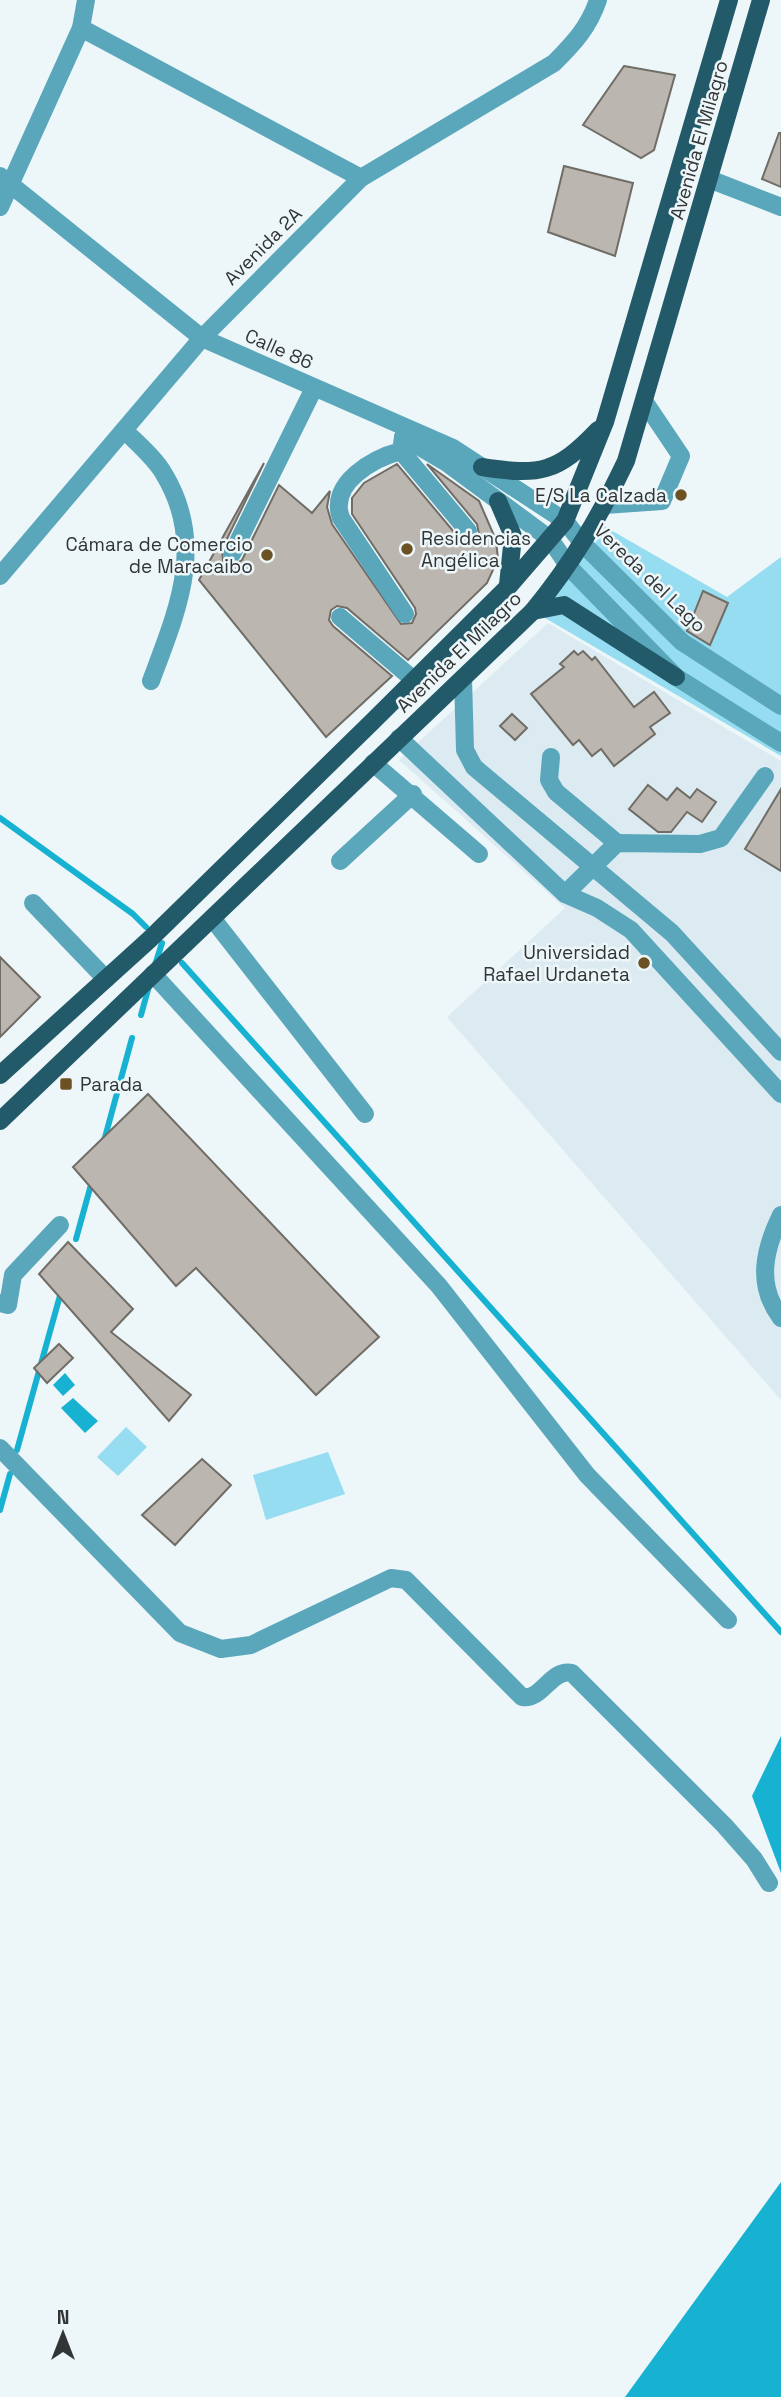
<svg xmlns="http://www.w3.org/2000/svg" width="781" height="2397" font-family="'Space Grotesk',sans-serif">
	<rect width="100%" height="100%" fill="#edf6f9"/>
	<path fill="#dbebf1" d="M 548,623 L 781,761 L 781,1400 L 447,1017 L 565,908 L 399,760 Z"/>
	<g fill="#97ddf1">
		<path d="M 597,522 L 727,597 L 781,557 L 781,756 L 533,611 L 600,537 Z"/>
		<path d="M 126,1427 L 147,1447 L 118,1476 L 97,1457 Z"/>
		<path d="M 328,1452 L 345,1494 L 266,1520 L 253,1475 Z"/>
	</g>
	<g fill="#17b1d1">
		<path d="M 65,1373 L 75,1385 L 63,1396 L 53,1385 Z"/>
		<path d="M 73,1398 L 98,1421 L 85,1433 L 61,1408 Z"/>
		<path d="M 781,1736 L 781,1873 L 752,1796 Z"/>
		<path d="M 781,2182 L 781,2397 L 625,2397 Z"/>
	</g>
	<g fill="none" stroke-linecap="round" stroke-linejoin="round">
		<g stroke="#17b1d1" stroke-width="6">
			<path d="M 0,818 L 133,914 L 146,927"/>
			<path d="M 182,963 L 781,1632"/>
			<path d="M 155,965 L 162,943"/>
			<path d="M 141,1015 L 149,986"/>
			<path d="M 104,1141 L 132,1038"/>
			<path d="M 76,1239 L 92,1181"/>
			<path d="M 17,1450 L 61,1292"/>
			<path d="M 0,1510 L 10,1474"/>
		</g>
	</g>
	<g fill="#bbb7b0" stroke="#706c66" stroke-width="2">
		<path d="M 624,66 L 675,75 L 654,150 L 641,158 L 583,125 Z"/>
		<path d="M 779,133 L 781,133 L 781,187 L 762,179 Z"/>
		<path d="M 564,166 L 633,183 L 615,256 L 548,232 Z"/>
		<path d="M 264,463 L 222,549 L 223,561 L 233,565 L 242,560 L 279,485 L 312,513 L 330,491 L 327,507 L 332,524 L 401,624 L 412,623 L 416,614 L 415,608 L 352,514 L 352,498 L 364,483 L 397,464 L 459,538 L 465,542 L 475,540 L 479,534 L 477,524 L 427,464 L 479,501 L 496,540 L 498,559 L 487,583 L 408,660 L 347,608 L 337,606 L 331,610 L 329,620 L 333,626 L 392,676 L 326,737 L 199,580 Z"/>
		<path d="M 703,591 L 728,603 L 710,645 L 687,631 Z"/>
		<path d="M 574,651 L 578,655 L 583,651 L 592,660 L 595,657 L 634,707 L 654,692 L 670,713 L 650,727 L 655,734 L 614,766 L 601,749 L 592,756 L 579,740 L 573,745 L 531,694 L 564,667 L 560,664 Z"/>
		<path d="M 512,714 L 527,728 L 515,740 L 500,726 Z"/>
		<path d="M 648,785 L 667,800 L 677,788 L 690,798 L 697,789 L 716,802 L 702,822 L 687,812 L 671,832 L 658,832 L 629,809 Z"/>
		<path d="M 781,789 L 781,871 L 745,849 Z"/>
		<path d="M 0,957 L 40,997 L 0,1037 Z"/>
		<path d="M 148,1094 L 379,1337 L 316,1395 L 196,1268 L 176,1286 L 73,1167 Z"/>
		<path d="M 68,1242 L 133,1309 L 111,1332 L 191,1395 L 169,1421 L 39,1274 Z"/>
		<path d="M 59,1344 L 73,1358 L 47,1383 L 34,1368 Z"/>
		<path d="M 202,1459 L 231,1485 L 175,1545 L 142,1515 Z"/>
	</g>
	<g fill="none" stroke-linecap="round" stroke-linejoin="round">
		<g stroke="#5aa7bc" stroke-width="18">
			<path d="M 81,28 L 361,178"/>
			<path d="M 0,176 L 202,338 L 453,448 L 565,521 L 583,544 L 682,642 L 781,706"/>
			<path d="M 709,179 L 781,207"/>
			<path d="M 0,207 L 81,28 L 86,0"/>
			<path d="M 124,430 C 137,443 155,458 164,474 C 207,545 177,611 151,681"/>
			<path d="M 403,437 L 447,463 L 550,539 L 569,567 L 676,677 L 781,743"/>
			<path d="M 403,437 L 401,451 C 374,458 328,483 341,518 L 405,614"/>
			<path d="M 401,451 L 468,531"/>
			<path d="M 605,505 L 662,501 L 681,456 L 644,401"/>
			<path d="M 232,554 L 314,388"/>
			<path d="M 0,576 L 202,338 L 361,178 L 554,63 C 574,43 589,27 598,0"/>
			<path d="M 340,617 L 414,680"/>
			<path d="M 463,678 L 465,750 L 474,767 L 672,933 L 781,1052"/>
			<path d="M 399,738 L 565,894 L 597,908 L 631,930 L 781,1094"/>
			<path d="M 551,757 L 549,780 L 556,792 L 617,843"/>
			<path d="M 373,763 L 479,854"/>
			<path d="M 340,861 L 413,794"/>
			<path d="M 565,894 L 617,843 L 700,844 L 721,838 L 765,776"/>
			<path d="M 33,903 L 106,979"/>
			<path d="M 212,918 L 365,1114"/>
			<path d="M 153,974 L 439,1286 L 587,1475 L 728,1620"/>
			<path d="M 781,1215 C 764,1250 756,1285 781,1318"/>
			<path d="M 0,1303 L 8,1305 L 13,1275 L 60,1225"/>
			<path d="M 0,1448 L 180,1633 L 221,1649 L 251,1645 L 391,1578 L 406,1580 L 522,1697 C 542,1701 551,1668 572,1673 L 724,1825 L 754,1859 L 769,1883"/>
		</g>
		<g stroke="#235a69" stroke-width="18">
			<path d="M 482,467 C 540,476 557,473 598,430"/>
			<path d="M 498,501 L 513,536 L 508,585"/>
			<path d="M 533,611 L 564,605 L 676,677"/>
			<path d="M 0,1075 L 150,939 L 372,722 L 508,587 L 565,521 L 605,422 L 729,0"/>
			<path d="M 0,1121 L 533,611 C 573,562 599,518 626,461 L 761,0"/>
		</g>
	</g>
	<g fill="#6c5123" stroke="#edf6f9" stroke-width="2.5">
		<circle cx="681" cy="495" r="7"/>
		<circle cx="407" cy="549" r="7"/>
		<circle cx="267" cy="555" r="7"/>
		<circle cx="644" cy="963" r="7"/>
		<rect x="59" y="1077" width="14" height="14" rx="3.5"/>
	</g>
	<g text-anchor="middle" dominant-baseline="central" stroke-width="5" stroke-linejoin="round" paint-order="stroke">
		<g font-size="19" fill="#323536" stroke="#edf6f9">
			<text transform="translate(699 140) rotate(-74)">Avenida El Milagro</text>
			<text transform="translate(263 246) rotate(-45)">Avenida 2A</text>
			<text transform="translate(279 349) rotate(24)">Calle 86</text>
			<text transform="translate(650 578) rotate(44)">Vereda del Lago</text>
			<text transform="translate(459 652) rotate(-44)">Avenida El Milagro</text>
		</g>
		<g font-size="19" fill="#323536" stroke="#edf6f9" text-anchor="end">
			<text x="667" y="495">E/S La Calzada</text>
			<text x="421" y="538" text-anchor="start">Residencias<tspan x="421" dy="22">Angélica</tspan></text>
			<text x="253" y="544">Cámara de Comercio<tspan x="253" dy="22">de Maracaibo</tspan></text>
			<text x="630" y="952">Universidad<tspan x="630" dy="22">Rafael Urdaneta</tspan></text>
			<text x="80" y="1084" text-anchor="start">Parada</text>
		</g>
	</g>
	<g transform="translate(63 2334)" stroke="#edf6f9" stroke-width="5" paint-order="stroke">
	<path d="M0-5L12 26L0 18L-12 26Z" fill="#323536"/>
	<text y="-10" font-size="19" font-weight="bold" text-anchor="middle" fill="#323536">N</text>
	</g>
</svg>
